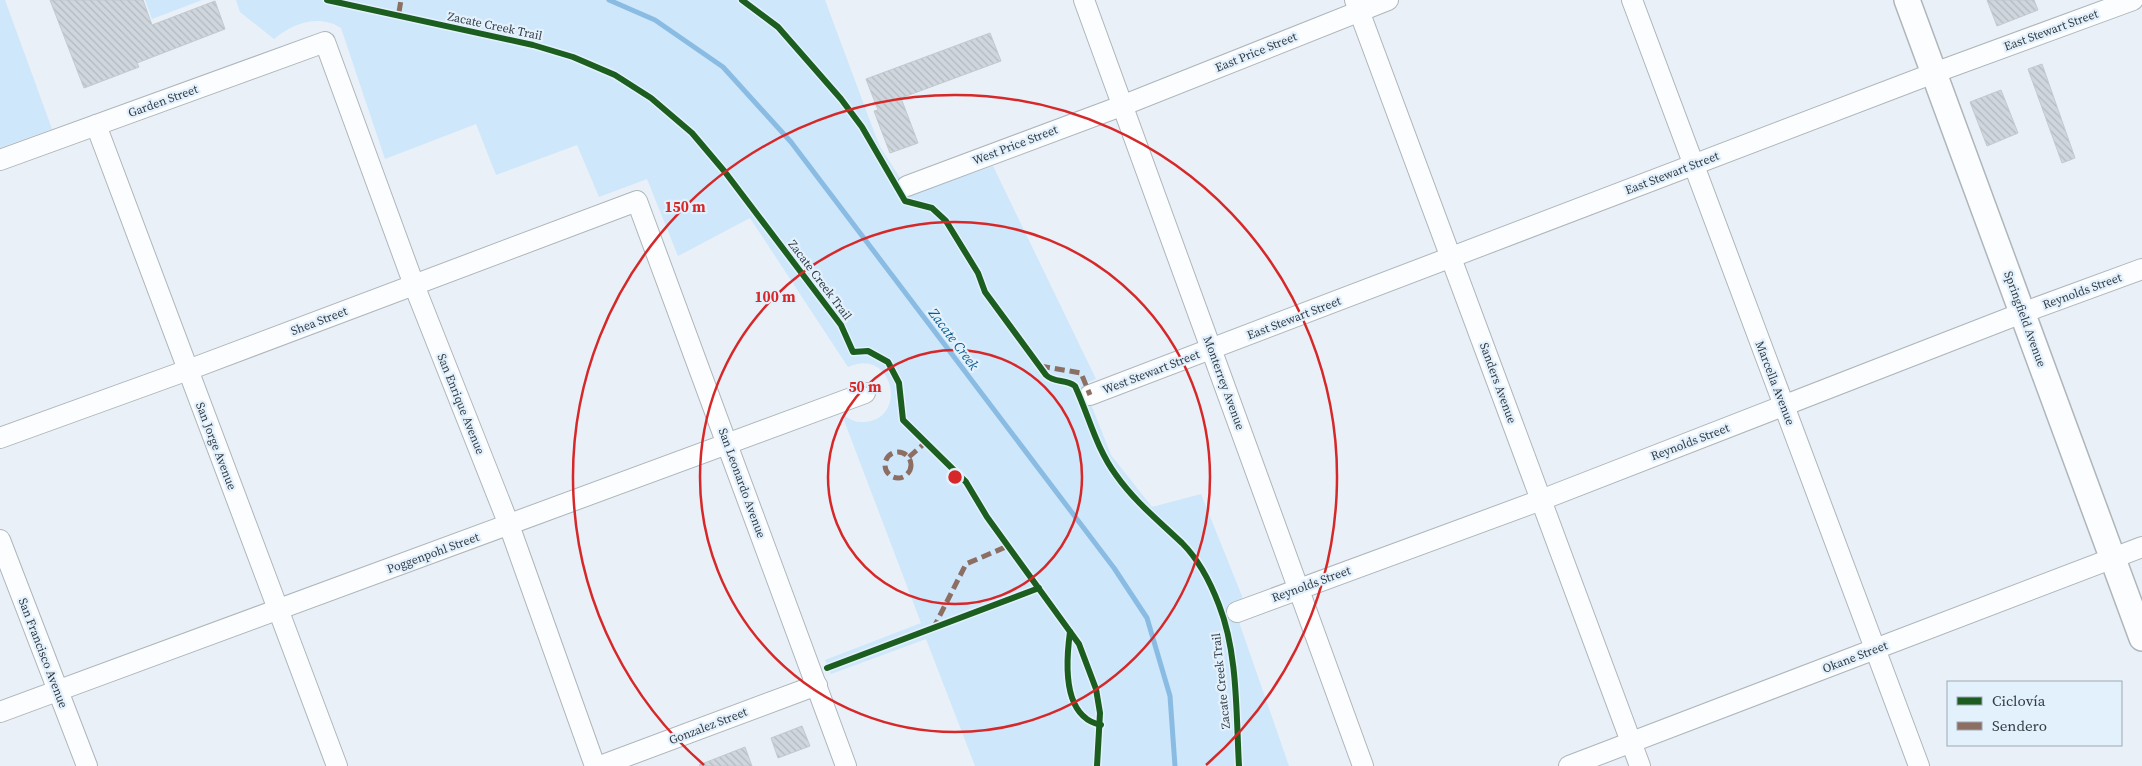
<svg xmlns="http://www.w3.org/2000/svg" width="2142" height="766" font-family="'Source Serif 4',serif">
	<defs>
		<pattern id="building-back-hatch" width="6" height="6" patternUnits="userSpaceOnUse" patternTransform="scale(1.25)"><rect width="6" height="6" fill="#cfd6dd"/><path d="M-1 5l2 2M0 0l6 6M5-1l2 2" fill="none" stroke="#b2b9bf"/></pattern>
	</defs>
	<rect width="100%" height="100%" fill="#e9f0f7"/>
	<g fill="#cee7fb">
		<path d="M 0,0 L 5,0 L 52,129 L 0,148 Z"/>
		<path d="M 145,0 L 202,0 L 152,19 Z"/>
		<path d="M 236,0 L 825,0 L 879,145 L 911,195 L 993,166 L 1096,379 L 1083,384 L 1111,455 L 1152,507 L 1201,494 L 1242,596 L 1240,625 L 1289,766 L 975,766 L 926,639 L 831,674 L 825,660 L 921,623 L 842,415 C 848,417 853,422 859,422 C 910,425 895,345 848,367 L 750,218 L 678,256 L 647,179 L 599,197 L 577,145 L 496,175 L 476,124 L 385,159 L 341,28 C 319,14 293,23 274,39 L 240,12 Z"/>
	</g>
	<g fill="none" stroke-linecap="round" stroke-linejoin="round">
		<path stroke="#8abce3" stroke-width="5" d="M 609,0 L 655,20 L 723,67 L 791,142 L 1114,568 L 1147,618 L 1170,696 L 1175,766"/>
	</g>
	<g fill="url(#building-back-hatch)" stroke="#c2cad0">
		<path d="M 50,0 L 143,0 L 152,25 L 215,1 L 225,29 L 137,63 L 139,67 L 84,88 Z"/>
		<path d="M 1987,0 L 2034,0 L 2038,10 L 1997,26 Z"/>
		<path d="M 990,33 L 1001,61 L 901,98 L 918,143 L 890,153 L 874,111 L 878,110 L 866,79 Z"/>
		<path d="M 2042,64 L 2075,158 L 2062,163 L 2028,69 Z"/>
		<path d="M 2001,90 L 2018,133 L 1987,146 L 1970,102 Z"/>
		<path d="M 802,726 L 810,746 L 778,758 L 771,738 Z"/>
		<path d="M 745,747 L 752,766 L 700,766 L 699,765 Z"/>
	</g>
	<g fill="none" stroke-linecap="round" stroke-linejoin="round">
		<defs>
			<g id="minor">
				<path d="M 1084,0 L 1363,766"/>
				<path d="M 1355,0 L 1640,766"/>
				<path d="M 1632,0 L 1919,766"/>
				<path d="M 96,125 L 337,766"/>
				<path d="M 0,160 L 325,42 L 414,285 L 509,525 L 595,766"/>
				<path d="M 907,186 L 1124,105 L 1388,0"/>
				<path d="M 1090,395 L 1934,73 L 2133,0"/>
				<path d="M 0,438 L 188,370 L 637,201 L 846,766"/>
				<path d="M 0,540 L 87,766"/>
				<path d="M 1237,612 L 1541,500 L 2022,313 L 2142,269"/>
				<path d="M 0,712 L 865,393"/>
				<path d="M 600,766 L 817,685"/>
				<path d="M 1569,766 L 2142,547"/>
			</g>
			<path id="major" d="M 1907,0 L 2142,638"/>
		</defs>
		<use href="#minor" stroke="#aeb6bc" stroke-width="22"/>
		<use href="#major" stroke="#aeb6bc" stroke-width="28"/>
		<use href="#minor" stroke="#fcfdfe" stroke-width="20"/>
		<use href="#major" stroke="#fcfdfe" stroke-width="25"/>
		<g stroke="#8d6e63" stroke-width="5" stroke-dasharray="10 5" stroke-linecap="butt">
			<path d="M 399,12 L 401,0"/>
			<path d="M 1040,366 L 1081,373 L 1090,395"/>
			<circle cx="898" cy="465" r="13"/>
			<path d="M 909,457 L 926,442"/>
			<path d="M 933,629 L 966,564 L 1008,546"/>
		</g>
		<defs>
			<g id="cycleway">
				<path d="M 327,0 L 533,45 L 573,57 L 615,75 L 651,98 L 692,133 L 725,172 L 841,325 L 853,352 L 868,351 L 888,362 L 899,383 L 903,420 L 966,482 L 987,517 L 1079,644 L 1096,689 L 1100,713 L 1097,766"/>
				<path d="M 742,0 L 778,27 L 841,99 L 862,127 L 905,201 L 932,208 L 946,221 L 978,273 L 985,292 L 1046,375 C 1054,383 1066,379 1075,386 C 1089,416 1096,448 1116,475 C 1135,502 1159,521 1182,543 C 1198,559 1211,584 1219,605 C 1238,653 1236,714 1239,766"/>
				<path d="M 1070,632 C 1066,661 1062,717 1101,725"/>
				<path d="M 827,668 L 1039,588"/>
			</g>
		</defs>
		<use href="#cycleway" stroke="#e3f1fd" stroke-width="9"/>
		<use href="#cycleway" stroke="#1b5e20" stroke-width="6"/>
	</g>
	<g fill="none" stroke="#d62828" stroke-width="2.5">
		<circle cx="955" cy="477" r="127"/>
		<circle cx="955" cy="477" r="255"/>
		<path d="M704 765A382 382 0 1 1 1206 765"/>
	</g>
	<g text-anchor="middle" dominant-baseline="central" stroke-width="4.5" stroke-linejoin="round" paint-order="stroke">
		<g font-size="12" fill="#343d45" stroke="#e3f1fd">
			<text transform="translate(495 26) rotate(12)">Zacate Creek Trail</text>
			<text transform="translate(2051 30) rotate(-20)">East Stewart Street</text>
			<text transform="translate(1256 52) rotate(-22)">East Price Street</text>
			<text transform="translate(163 101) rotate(-20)">Garden Street</text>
			<text transform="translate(1015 145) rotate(-21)">West Price Street</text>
			<text transform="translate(1672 173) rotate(-21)">East Stewart Street</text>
			<text transform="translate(820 280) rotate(53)">Zacate Creek Trail</text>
			<text transform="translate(2082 291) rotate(-20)">Reynolds Street</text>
			<text transform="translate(1294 318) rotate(-21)">East Stewart Street</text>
			<text transform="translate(2025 319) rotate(70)">Springfield Avenue</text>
			<text transform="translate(319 321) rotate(-21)">Shea Street</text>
			<text transform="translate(1151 372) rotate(-21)">West Stewart Street</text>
			<text transform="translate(1224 383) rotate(70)">Monterrey Avenue</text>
			<text transform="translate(1498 383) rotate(70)">Sanders Avenue</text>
			<text transform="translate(1775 383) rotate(69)">Marcella Avenue</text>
			<text transform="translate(461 404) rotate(68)">San Enrique Avenue</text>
			<text transform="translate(1690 442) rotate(-21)">Reynolds Street</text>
			<text transform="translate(216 446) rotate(69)">San Jorge Avenue</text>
			<text transform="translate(742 483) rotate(70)">San Leonardo Avenue</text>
			<text transform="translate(433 553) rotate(-20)">Poggenpohl Street</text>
			<text transform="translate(1311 584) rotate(-20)">Reynolds Street</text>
			<text transform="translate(43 653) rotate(69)">San Francisco Avenue</text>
			<text transform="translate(1855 657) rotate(-21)">Okane Street</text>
			<text transform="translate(1221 681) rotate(-96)">Zacate Creek Trail</text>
			<text transform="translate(708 726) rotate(-21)">Gonzalez Street</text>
		</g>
		<g font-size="14" font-style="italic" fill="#0a5c8e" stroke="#e3f1fd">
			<text transform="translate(954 339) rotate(53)">Zacate Creek</text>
		</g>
	</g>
	<circle cx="955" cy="477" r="8" fill="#d62828" stroke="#e3f1fd" stroke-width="2.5"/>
	<g font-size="15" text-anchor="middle" font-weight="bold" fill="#d62828" stroke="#e3f1fd" stroke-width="4.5" stroke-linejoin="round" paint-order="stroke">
		<text x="685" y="212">150 m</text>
		<text x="775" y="302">100 m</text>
		<text x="865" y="392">50 m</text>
	</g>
	<rect x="1947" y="681" width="175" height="65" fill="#e3f1fd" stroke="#9da9b3"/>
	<rect x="1957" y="697" width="25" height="8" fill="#1b5e20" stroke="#9da9b3"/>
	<text x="1992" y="706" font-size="15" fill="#343d45">Ciclovía</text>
	<rect x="1957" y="722" width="25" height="8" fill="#8d6e63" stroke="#9da9b3"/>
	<text x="1992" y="731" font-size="15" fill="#343d45">Sendero</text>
</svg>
